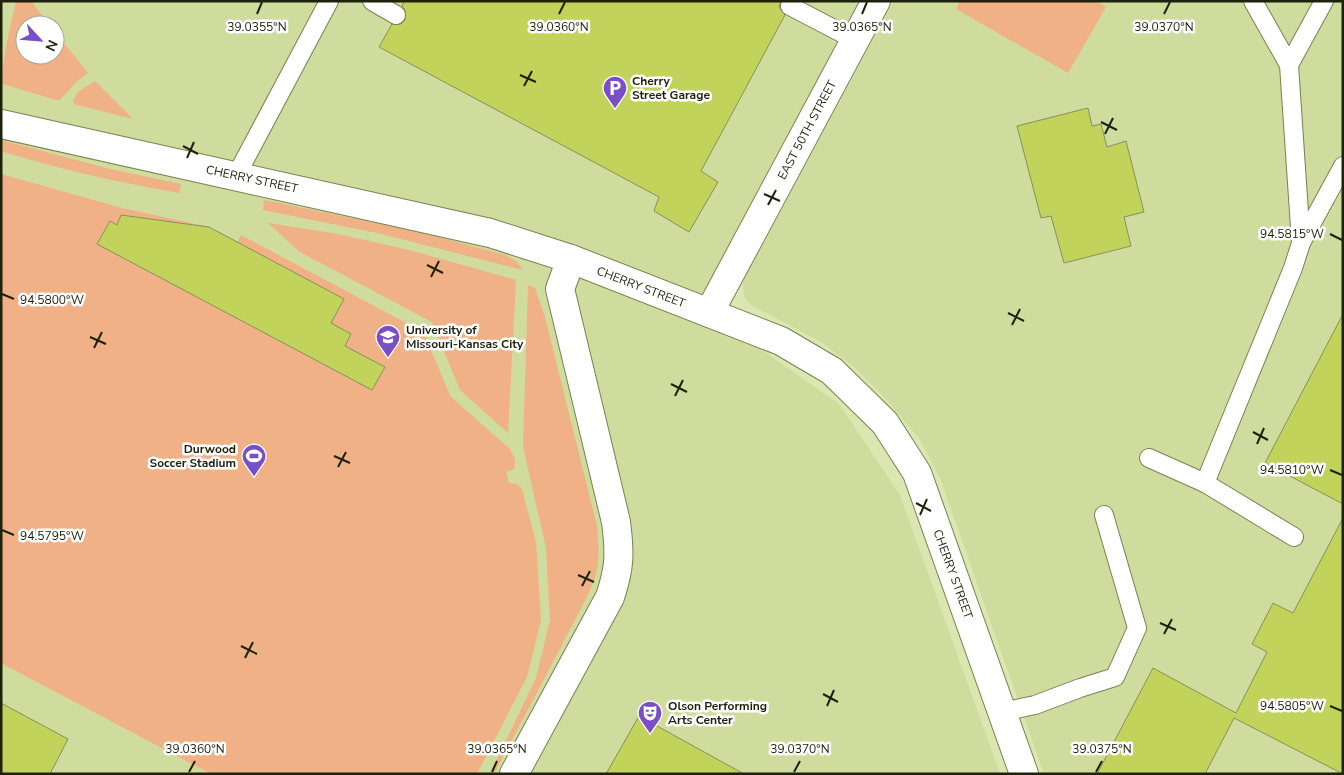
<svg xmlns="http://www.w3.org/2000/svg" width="1344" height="775" font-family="'Nunito Sans',sans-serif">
	<rect width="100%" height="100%" fill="#dbe6b0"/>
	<g fill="#d0db9e" fill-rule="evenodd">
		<path d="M 1,1 L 875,1 L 709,313 L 839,404 L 900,495 L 1000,774 L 1,774 ZM 25,25 L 55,25 L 55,55 L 25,55 Z"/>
		<path d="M 894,1 L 1343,1 L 1343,774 L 1044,774 L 940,478 L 919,438 L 883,396 L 854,367 L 821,342 L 751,305 L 744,297 L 743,281 Z"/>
	</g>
	<g fill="#efb185">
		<path d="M 16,1 L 31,1 L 49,25 L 25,25 L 25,55 L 55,55 L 55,32 L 88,73 L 76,82 L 60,100 L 56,100 L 3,84 C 0,67 12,20 16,1 Z"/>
		<path d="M 960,1 L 1096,1 L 1106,7 L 1068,73 L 956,9 Z"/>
		<path d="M 95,81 L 133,119 L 74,104 L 73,101 L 78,92 Z"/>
		<path d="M 1,140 L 110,169 L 181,184 L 179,193 C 119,182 60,170 1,151 Z"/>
		<path d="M 1,174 L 122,208 L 209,227 L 237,243 L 241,235 L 423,332 L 451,397 L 510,449 L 515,459 L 515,467 L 513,470 L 506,472 L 509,483 L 517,484 L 522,489 L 536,543 L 541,620 L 527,677 L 477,774 L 211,774 L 1,663 Z"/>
		<path d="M 264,200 L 416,231 L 505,255 L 516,261 L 523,270 L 377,233 L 263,210 Z"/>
		<path d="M 268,223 L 338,234 L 413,251 L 516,280 L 508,433 L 460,390 L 432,322 L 300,252 Z"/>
		<path d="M 528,285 L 535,288 L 545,317 L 597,526 C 600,561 600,571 584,603 L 494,774 L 490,774 L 536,678 L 550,620 L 546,548 L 523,447 Z"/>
	</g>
	<g fill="#c1d35b" stroke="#87905d">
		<path d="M 404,1 L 781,1 L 779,7 L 785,15 L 701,171 L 718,182 L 689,232 L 654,211 L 659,197 L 379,47 L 392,24 L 401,24 L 405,20 L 405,10 L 402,6 Z"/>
		<path d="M 1088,108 L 1092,126 L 1101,124 L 1107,147 L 1126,141 L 1144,212 L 1124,217 L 1131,246 L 1064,263 L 1051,216 L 1041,218 L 1017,126 Z"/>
		<path d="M 121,215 L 209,227 L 344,299 L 331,323 L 351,334 L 345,346 L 385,367 L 372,390 L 97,244 L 110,221 L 117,225 Z"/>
		<path d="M 1343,314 L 1343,504 L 1265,463 Z"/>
		<path d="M 1343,518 L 1343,774 L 1234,718 L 1205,774 L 1097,774 L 1153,668 L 1236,713 L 1267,652 L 1252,644 L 1273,603 L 1293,613 Z"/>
		<path d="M 1,703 L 68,739 L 50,774 L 1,774 Z"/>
		<path d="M 639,716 L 744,774 L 606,774 Z"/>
	</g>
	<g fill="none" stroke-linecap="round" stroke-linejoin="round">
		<defs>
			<g id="lane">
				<path d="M 372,1 L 396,15"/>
				<path d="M 1253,1 L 1289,65 L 1301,242"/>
				<path d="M 790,6 L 855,40"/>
				<path d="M 1289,65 L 1324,1"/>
				<path d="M 236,176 L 329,1"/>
				<path d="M 1149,458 L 1205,483"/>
				<path d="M 1294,537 L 1205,483 L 1293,268 L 1301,243 L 1343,166"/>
				<path d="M 1002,712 L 1035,705 L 1080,688 L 1115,677 L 1137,628 L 1104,515"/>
			</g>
			<g id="street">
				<path d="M 1,124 L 490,233 L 571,259 L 781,341 L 832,371 L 885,423 L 917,473 L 1024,774"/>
				<path d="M 709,313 L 876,1"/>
				<path d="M 514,774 L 610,597 C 620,567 620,553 616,522 L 560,289 L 571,259"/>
			</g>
		</defs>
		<use href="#lane" stroke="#798250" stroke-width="20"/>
		<use href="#street" stroke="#798250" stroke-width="30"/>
		<use href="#lane" stroke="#fff" stroke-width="18"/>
		<use href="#street" stroke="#fff" stroke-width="28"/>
	</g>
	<path fill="none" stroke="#1e210c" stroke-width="2" d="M 257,14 L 262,2M 559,14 L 565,2M 862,14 L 867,2M 1164,14 L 1170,2M 520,75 L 536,82M 524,86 L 532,71M 1101,122 L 1117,130M 1105,134 L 1113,118M 183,146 L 198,154M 187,158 L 194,142M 764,194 L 780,201M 768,205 L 776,190M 1330,234 L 1342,240M 427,265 L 443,273M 431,277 L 439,261M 2,294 L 14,299M 1008,313 L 1024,321M 1012,325 L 1020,309M 90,337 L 106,344M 94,348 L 102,332M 671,384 L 687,392M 675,396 L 683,380M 1253,432 L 1268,440M 1257,444 L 1264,428M 334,456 L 350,463M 338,467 L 346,452M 1330,470 L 1342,475M 916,503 L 931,511M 920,515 L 927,499M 2,530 L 14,535M 578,575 L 594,582M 582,586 L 590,571M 1160,623 L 1176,630M 1164,634 L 1172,619M 241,646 L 257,654M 245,658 L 253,642M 823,694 L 838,702M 827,706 L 834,690M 1330,706 L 1342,711M 189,772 L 195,761M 492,772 L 497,761M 794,772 L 800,761M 1096,772 L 1102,761"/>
	<defs>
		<symbol id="parking-pin" viewBox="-11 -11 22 30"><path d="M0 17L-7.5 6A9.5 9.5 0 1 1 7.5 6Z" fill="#7a4ec6" stroke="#fff"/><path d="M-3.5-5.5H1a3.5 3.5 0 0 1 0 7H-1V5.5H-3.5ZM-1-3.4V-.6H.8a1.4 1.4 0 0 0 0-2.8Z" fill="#fff"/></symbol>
		<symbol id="university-pin" viewBox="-11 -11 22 30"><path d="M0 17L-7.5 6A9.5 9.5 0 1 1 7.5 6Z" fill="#7a4ec6" stroke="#fff"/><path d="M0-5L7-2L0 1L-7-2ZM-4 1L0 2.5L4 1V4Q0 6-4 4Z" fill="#fff"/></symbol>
		<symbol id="stadium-pin" viewBox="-11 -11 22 30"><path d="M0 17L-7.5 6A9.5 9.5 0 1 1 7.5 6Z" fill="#7a4ec6" stroke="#fff"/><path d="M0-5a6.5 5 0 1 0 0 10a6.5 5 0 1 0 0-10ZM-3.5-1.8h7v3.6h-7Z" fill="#fff"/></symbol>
		<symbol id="theatre-pin" viewBox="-11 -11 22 30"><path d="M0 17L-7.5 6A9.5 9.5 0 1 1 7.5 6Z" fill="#7a4ec6" stroke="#fff"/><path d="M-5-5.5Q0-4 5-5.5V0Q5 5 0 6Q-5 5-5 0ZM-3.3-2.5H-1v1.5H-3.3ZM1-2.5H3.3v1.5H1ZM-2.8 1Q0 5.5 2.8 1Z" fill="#fff"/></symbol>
	</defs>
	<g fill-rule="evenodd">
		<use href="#parking-pin" x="601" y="74" width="28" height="38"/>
		<use href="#university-pin" x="374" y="323" width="28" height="38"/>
		<use href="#stadium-pin" x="240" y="442" width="28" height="38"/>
		<use href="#theatre-pin" x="636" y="699" width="28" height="38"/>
	</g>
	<g text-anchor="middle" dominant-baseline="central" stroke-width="5" stroke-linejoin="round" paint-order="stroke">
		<g font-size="12" font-weight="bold" fill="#1e210c" stroke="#fff" text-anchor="start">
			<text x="632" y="81">Cherry<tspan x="632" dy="14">Street Garage</tspan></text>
			<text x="406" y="330">University of<tspan x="406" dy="14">Missouri-Kansas City</tspan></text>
			<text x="236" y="449" text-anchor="end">Durwood<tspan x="236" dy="14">Soccer Stadium</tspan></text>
			<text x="668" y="706">Olson Performing<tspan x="668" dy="14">Arts Center</tspan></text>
		</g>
		<g font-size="12" fill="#1e210c" stroke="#fff">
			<text transform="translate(807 130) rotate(-62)">EAST 50TH STREET</text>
			<text transform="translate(252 179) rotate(12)">CHERRY STREET</text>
			<text transform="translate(641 287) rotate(21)">CHERRY STREET</text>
			<text transform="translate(953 574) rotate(70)">CHERRY STREET</text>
		</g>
	</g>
	<g font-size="12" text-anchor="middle" fill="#1e210c" stroke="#fff" stroke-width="5" stroke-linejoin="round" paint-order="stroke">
		<text x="257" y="31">39.0355°N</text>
		<text x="559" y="31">39.0360°N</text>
		<text x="862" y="31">39.0365°N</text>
		<text x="1164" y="31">39.0370°N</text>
		<text x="1292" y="238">94.5815°W</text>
		<text x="52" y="304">94.5800°W</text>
		<text x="1292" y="474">94.5810°W</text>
		<text x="52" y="540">94.5795°W</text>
		<text x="1292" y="710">94.5805°W</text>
		<text x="195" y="753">39.0360°N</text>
		<text x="497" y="753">39.0365°N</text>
		<text x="800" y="753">39.0370°N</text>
		<text x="1102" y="753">39.0375°N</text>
	</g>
	<rect width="1344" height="775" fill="none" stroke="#1e210c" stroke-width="5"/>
	<g transform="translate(40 40) rotate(116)"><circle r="24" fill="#ffffff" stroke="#a5a69e"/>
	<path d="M0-4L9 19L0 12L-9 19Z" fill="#7a4ec6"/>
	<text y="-8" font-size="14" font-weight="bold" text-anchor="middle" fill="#1e210c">N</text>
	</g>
</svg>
